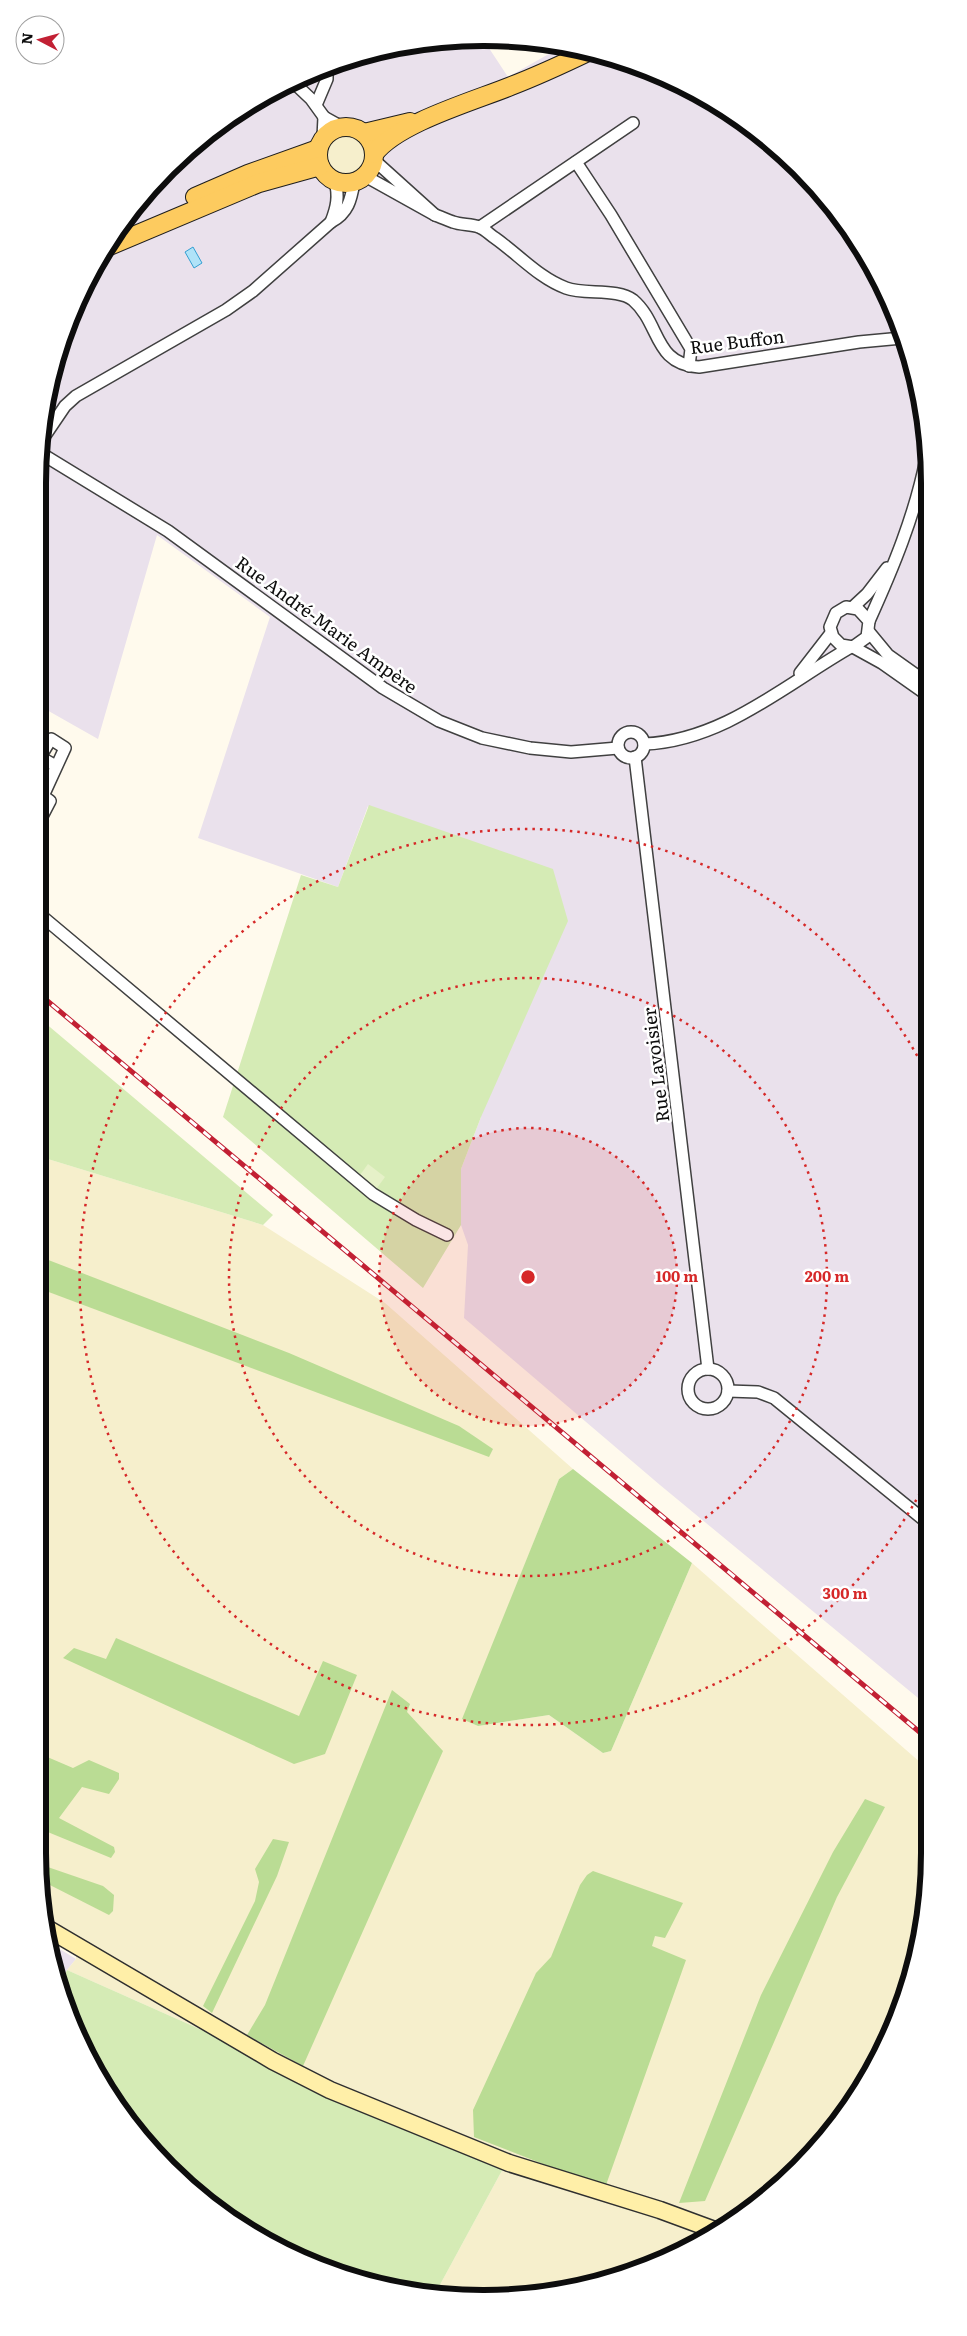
<svg xmlns="http://www.w3.org/2000/svg" width="967" height="2336" font-family="Literata,serif">
	<rect width="100%" height="100%" fill="#fffaed"/>
	<g fill="#eae1ec">
		<path d="M 454,38 L 483,39 L 508,77 L 563,46 L 627,61 L 732,113 L 819,190 L 895,313 L 926,425 L 929,1707 L 660,1485 L 464,1318 L 468,1245 L 461,1225 L 461,1169 L 481,1117 L 368,806 L 338,887 L 198,838 L 270,617 L 157,535 L 98,739 L 38,705 L 38,484 L 61,340 L 97,261 L 148,190 L 212,130 L 286,84 L 368,53 Z"/>
		<path d="M 53,1945 L 76,1959 L 67,1970 L 60,1986 Z"/>
	</g>
	<g fill="#f6efcc">
		<circle cx="346" cy="154" r="23"/>
		<path d="M 38,1156 L 263,1225 L 385,1303 L 573,1469 L 559,1479 L 463,1719 L 478,1726 L 549,1715 L 603,1753 L 611,1751 L 692,1563 L 929,1770 L 929,1852 L 906,1996 L 837,2124 L 778,2188 L 727,2224 L 717,2219 L 707,2239 L 571,2290 L 435,2294 L 505,2165 L 67,1970 L 76,1959 L 76,1937 L 49,1922 L 38,1852 Z"/>
	</g>
	<g fill="#d5ebb5">
		<path d="M 369,805 L 553,869 L 568,921 L 481,1117 L 461,1169 L 461,1225 L 423,1288 L 223,1117 L 301,875 L 338,887 Z"/>
		<path d="M 38,1017 L 273,1215 L 263,1225 L 38,1156 Z"/>
		<path d="M 67,1970 L 505,2165 L 435,2294 L 425,2295 L 340,2275 L 261,2239 L 148,2146 L 97,2075 L 61,1996 L 60,1986 Z"/>
	</g>
	<g fill="#badc94">
		<path d="M 38,1256 L 289,1353 L 459,1426 L 493,1449 L 489,1457 L 38,1288 Z"/>
		<path d="M 573,1469 L 692,1563 L 611,1751 L 603,1753 L 549,1715 L 478,1726 L 462,1719 L 559,1479 Z"/>
		<path d="M 116,1638 L 299,1716 L 323,1661 L 357,1675 L 325,1754 L 294,1764 L 63,1658 L 74,1648 L 106,1659 Z"/>
		<path d="M 392,1690 L 410,1704 L 407,1712 L 443,1751 L 303,2066 L 247,2035 L 265,2005 Z"/>
		<path d="M 38,1753 L 73,1768 L 89,1760 L 119,1773 L 119,1779 L 109,1794 L 82,1787 L 59,1818 L 114,1847 L 115,1852 L 111,1858 L 38,1828 Z"/>
		<path d="M 865,1799 L 885,1807 L 837,1897 L 705,2201 L 679,2203 L 761,1995 L 833,1852 Z"/>
		<path d="M 273,1839 L 289,1842 L 277,1876 L 212,2013 L 203,2006 L 255,1901 L 259,1882 L 255,1869 Z"/>
		<path d="M 39,1864 L 103,1886 L 114,1895 L 113,1911 L 109,1915 L 42,1881 Z"/>
		<path d="M 593,1871 L 683,1903 L 665,1938 L 655,1936 L 652,1946 L 686,1960 L 606,2185 L 561,2171 L 474,2137 L 473,2110 L 536,1973 L 551,1957 L 580,1885 L 587,1875 Z"/>
	</g>
	<path fill="#e6f1c8" d="M 368,1164 L 385,1177 L 377,1188 L 360,1175 Z"/>
	<path fill="#b0e3f8" stroke="#349fd2" d="M 193,247 L 202,263 L 194,268 L 185,252 Z"/>
	<g fill="none" stroke-linecap="round" stroke-linejoin="round">
		<defs>
			<g id="street">
				<path d="M 292,81 L 311,99 L 324,117"/>
				<path d="M 296,86 L 305,76"/>
				<path d="M 316,105 L 327,79 L 327,68"/>
				<path d="M 323,137 L 324,117 L 342,127"/>
				<path d="M 576,162 L 611,215 L 691,349 L 689,366"/>
				<path d="M 365,176 L 435,215 L 374,160"/>
				<path d="M 335,181 C 339,196 337,207 331,222 C 348,213 351,200 354,182"/>
				<path d="M 435,215 C 441,217 447,220 453,222 C 461,225 471,224 479,227 C 485,229 490,235 495,238 C 519,255 539,278 566,288 C 584,295 618,288 633,300 C 661,324 653,364 699,367 L 859,342 L 902,338"/>
				<path d="M 480,227 L 633,123"/>
				<path d="M 46,434 L 65,406 L 76,396 L 226,310 L 253,291 L 331,222"/>
				<path d="M 42,454 L 168,531 L 383,688 L 439,721 L 482,738 L 530,748 L 571,752 L 618,748"/>
				<path d="M 853,607 L 867,594 L 887,568"/>
				<path d="M 869,621 C 893,568 915,515 926,459"/>
				<path d="M 869,632 L 888,655 L 926,682"/>
				<path d="M 853,647 L 867,637 L 869,621 L 858,609 L 846,607 L 836,613 L 830,627 L 833,637 L 841,645 L 853,647 L 882,663 L 926,694"/>
				<path d="M 800,673 L 831,633"/>
				<circle cx="631" cy="745" r="13"/>
				<path d="M 644,744 C 723,741 786,684 851,647"/>
				<path d="M 635,757 L 708,1369"/>
				<path d="M 38,824 L 50,801 L 43,796 L 65,748 L 51,739 L 40,757 L 56,766"/>
				<path d="M 38,913 L 373,1194 L 416,1220 L 447,1235"/>
				<circle cx="708" cy="1389" r="20"/>
				<path d="M 728,1391 L 758,1392 L 774,1398 L 929,1524"/>
			</g>
			<path id="secondary" d="M 50,1930 L 273,2061 L 330,2090 L 509,2163 L 660,2210 L 717,2231"/>
			<g id="primary">
				<circle cx="346" cy="155" r="28"/>
				<path d="M 364,133 L 410,122"/>
				<path d="M 374,154 C 397,123 474,101 511,86 C 537,76 563,64 588,52"/>
				<path d="M 195,197 L 248,174 L 318,149"/>
				<path d="M 107,247 L 259,183 L 320,166"/>
			</g>
		</defs>
		<use href="#street" stroke="#404040" stroke-width="14"/>
		<use href="#secondary" stroke="#2f2f2f" stroke-width="19"/>
		<use href="#primary" stroke="#1e1e1e" stroke-width="20"/>
		<use href="#street" stroke="#fff" stroke-width="11"/>
		<use href="#secondary" stroke="#ffefa8" stroke-width="16"/>
		<use href="#primary" stroke="#fdcb5f" stroke-width="18"/>
		<defs>
			<path id="rail" d="M 38,993 L 929,1740"/>
		</defs>
		<use href="#rail" stroke="#c22034" stroke-width="5"/>
		<use href="#rail" stroke="#fff" stroke-width="3" stroke-dasharray="9" stroke-linecap="butt"/>
	</g>
	<circle cx="528" cy="1277" r="149" fill="#d62828" fill-opacity=".12"/>
	<g fill="none" stroke="#d62828" stroke-width="2.5" stroke-dasharray="2.5 5">
		<circle cx="528" cy="1277" r="149"/>
		<circle cx="528" cy="1277" r="299"/>
		<path d="M927 1480A448 448 0 1 1 927 1074"/>
	</g>
	<g text-anchor="middle" dominant-baseline="central" stroke-width="5" stroke-linejoin="round" paint-order="stroke">
		<g font-size="18" fill="#0d0d0d" stroke="#fff">
			<text transform="translate(737 341) rotate(-7)">Rue Buffon</text>
			<text transform="translate(327 624) rotate(36)">Rue André-Marie Ampère</text>
			<text transform="translate(655 1065) rotate(-97)">Rue Lavoisier</text>
		</g>
	</g>
	<path d="M0 0H967V2336H0ZM483 46H484A437 437 0 0 1 921 483V1853A437 437 0 0 1 484 2290H483A437 437 0 0 1 46 1853V483A437 437 0 0 1 483 46Z" fill="#fff" fill-rule="evenodd"/>
	<path fill="none" stroke="#0d0d0d" stroke-width="6" d="M483 46H484A437 437 0 0 1 921 483V1853A437 437 0 0 1 484 2290H483A437 437 0 0 1 46 1853V483A437 437 0 0 1 483 46Z"/>
	<circle cx="528" cy="1277" r="8" fill="#d62828" stroke="#fff" stroke-width="2.5"/>
	<g font-size="15" text-anchor="middle" font-weight="bold" fill="#d62828" stroke="#fff" stroke-width="5" stroke-linejoin="round" paint-order="stroke">
		<text x="677" y="1282">100 m</text>
		<text x="827" y="1282">200 m</text>
		<text x="845" y="1599">300 m</text>
	</g>
	<g transform="translate(40 40) rotate(276)"><circle r="24" fill="#ffffff" stroke="#9e9e9e"/>
	<path d="M0-4L9 19L0 12L-9 19Z" fill="#c22034"/>
	<text y="-8" font-size="14" font-weight="bold" text-anchor="middle" fill="#0d0d0d">N</text>
	</g>
</svg>
